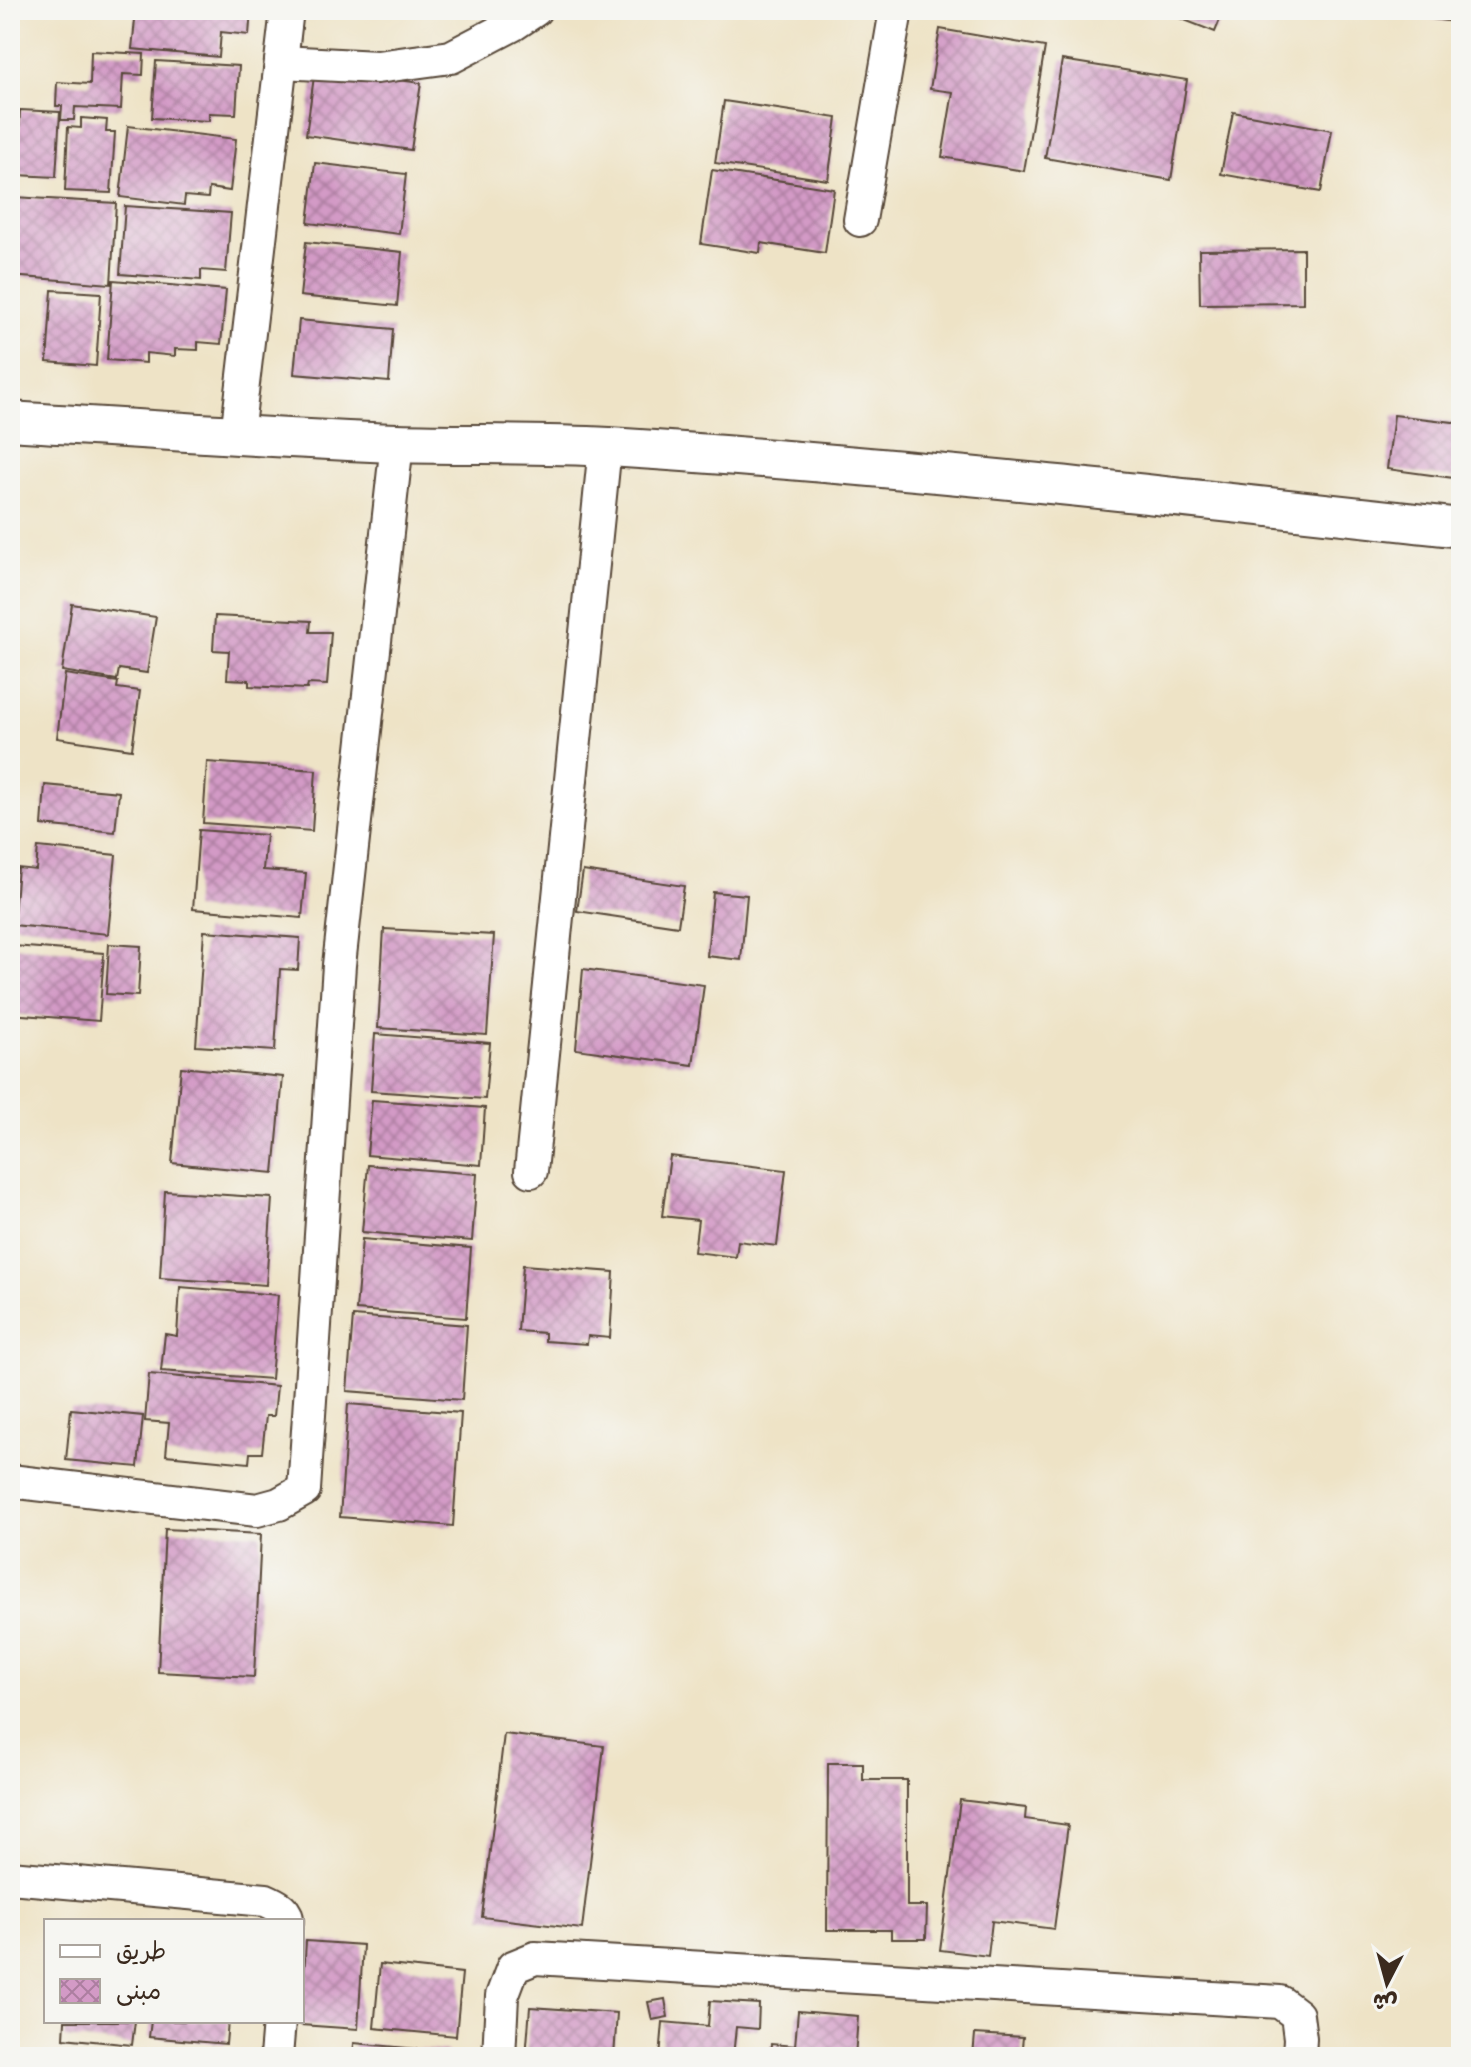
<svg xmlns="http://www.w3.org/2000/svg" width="1471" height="2067" font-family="'Playpen Sans','Playpen Sans Arabic',sans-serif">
	<defs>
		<pattern id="building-cross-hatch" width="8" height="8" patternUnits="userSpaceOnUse" patternTransform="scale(2)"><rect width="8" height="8" fill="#d39ac6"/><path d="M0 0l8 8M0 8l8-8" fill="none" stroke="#ac7ea0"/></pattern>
	</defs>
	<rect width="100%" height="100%" fill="#f6f6f2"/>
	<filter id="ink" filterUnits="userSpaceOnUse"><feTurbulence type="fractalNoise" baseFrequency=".0125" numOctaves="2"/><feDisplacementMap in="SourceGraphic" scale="16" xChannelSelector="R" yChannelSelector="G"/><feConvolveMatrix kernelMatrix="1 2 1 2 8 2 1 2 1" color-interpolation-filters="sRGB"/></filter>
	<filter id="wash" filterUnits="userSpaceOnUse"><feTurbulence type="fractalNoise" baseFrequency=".006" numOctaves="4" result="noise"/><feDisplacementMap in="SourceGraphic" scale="32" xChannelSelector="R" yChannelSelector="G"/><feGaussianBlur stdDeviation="1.8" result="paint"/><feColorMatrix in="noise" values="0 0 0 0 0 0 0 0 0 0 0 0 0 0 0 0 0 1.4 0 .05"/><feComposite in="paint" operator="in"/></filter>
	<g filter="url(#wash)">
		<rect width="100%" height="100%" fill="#eee3c6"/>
		<g id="blocks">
			<g fill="url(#building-cross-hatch)">
				<path d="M 136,10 L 251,10 L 249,35 L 221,32 L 219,57 L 132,49 Z"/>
				<path d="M 1159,10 L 1224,10 L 1215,32 Z"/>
				<path d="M 1402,10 L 1461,10 L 1461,16 L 1448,14 L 1448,21 L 1402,15 Z"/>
				<path d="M 940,29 L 1045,47 L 1024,171 L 942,157 L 953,92 L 930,89 Z"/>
				<path d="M 91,51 L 144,54 L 143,75 L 123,74 L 121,109 L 75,107 L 74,120 L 61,120 L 62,106 L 56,106 L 57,82 L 90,84 Z"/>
				<path d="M 1062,60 L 1187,80 L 1171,180 L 1045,158 Z"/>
				<path d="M 156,61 L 239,66 L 236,114 L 209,113 L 209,121 L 152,118 Z"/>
				<path d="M 315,69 L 421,83 L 411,150 L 306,135 Z"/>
				<path d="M 724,101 L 837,118 L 828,180 L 715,163 Z"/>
				<path d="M 20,110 L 60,112 L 56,177 L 17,175 Z"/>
				<path d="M 1233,112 L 1332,130 L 1321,192 L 1221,174 Z"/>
				<path d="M 81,118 L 107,120 L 106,132 L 115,132 L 111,193 L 65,191 L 68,127 L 81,128 Z"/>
				<path d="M 128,126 L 236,139 L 230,191 L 209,188 L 208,198 L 185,196 L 184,205 L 120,197 Z"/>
				<path d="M 315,163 L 406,174 L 399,234 L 308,223 Z"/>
				<path d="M 712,170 L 834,189 L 825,253 L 761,243 L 760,253 L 701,244 Z"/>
				<path d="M 14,197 L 116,203 L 111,284 L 10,276 Z"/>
				<path d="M 125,206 L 231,213 L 226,272 L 201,270 L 201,280 L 120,274 Z"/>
				<path d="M 306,242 L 402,252 L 397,306 L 300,296 Z"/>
				<path d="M 1303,249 L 1303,303 L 1200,304 L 1199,250 Z"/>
				<path d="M 113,280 L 226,290 L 221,344 L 198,342 L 198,350 L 175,349 L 175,356 L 146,353 L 146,363 L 107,360 Z"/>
				<path d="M 52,290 L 101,293 L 96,366 L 47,362 Z"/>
				<path d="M 299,320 L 393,329 L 389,382 L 294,374 Z"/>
				<path d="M 1394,415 L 1461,423 L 1461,479 L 1387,469 Z"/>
				<path d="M 72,604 L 156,617 L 147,673 L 119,669 L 117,680 L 62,671 Z"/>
				<path d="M 215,616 L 311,621 L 310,632 L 331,632 L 327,685 L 308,684 L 307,689 L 249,686 L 249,680 L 227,679 L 229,651 L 213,650 Z"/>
				<path d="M 65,674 L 118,682 L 117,688 L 140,691 L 132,749 L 57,738 Z"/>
				<path d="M 207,762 L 316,770 L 312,831 L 203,823 Z"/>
				<path d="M 45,785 L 119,792 L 115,832 L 42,825 Z"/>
				<path d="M 199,830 L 266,835 L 263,870 L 306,873 L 302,918 L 193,909 Z"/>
				<path d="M 38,847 L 116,855 L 108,934 L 13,925 L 18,868 L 36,870 Z"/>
				<path d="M 583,871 L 684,886 L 678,926 L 577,911 Z"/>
				<path d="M 713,892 L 747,895 L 741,960 L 707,956 Z"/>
				<path d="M 384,929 L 494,935 L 487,1035 L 378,1028 Z"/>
				<path d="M 204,931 L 300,938 L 298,970 L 280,969 L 275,1051 L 196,1046 Z"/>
				<path d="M 109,944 L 141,946 L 138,996 L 106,994 Z"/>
				<path d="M 13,946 L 104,953 L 99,1021 L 10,1014 Z"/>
				<path d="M 583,969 L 704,985 L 693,1065 L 576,1049 Z"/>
				<path d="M 375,1034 L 490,1043 L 485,1099 L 371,1091 Z"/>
				<path d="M 181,1067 L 283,1077 L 274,1173 L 172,1163 Z"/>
				<path d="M 372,1100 L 485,1108 L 481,1165 L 367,1155 Z"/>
				<path d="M 670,1156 L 786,1170 L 777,1246 L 738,1241 L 736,1257 L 694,1252 L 698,1220 L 662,1216 Z"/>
				<path d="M 368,1165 L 477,1174 L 472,1241 L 362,1232 Z"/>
				<path d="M 165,1191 L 272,1198 L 266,1285 L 160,1278 Z"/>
				<path d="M 362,1239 L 471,1248 L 466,1318 L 356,1310 Z"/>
				<path d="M 523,1265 L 614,1272 L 610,1338 L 588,1336 L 587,1344 L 545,1341 L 545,1333 L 518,1331 Z"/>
				<path d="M 180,1287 L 278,1295 L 271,1379 L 161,1371 L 165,1334 L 177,1336 Z"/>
				<path d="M 353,1316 L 467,1325 L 462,1400 L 347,1391 Z"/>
				<path d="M 149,1374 L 277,1386 L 274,1416 L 266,1416 L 262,1453 L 250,1453 L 249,1463 L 166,1455 L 169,1423 L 145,1421 Z"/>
				<path d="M 348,1404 L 461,1413 L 453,1526 L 340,1517 Z"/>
				<path d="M 71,1409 L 143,1416 L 138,1467 L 66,1460 Z"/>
				<path d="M 165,1529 L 261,1534 L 254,1677 L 158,1672 Z"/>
				<path d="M 504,1734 L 604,1746 L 582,1929 L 482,1917 Z"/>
				<path d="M 828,1763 L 863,1763 L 863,1780 L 907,1780 L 907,1906 L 927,1906 L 926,1939 L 891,1939 L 891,1930 L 827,1930 Z"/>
				<path d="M 960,1800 L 1026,1808 L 1025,1819 L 1068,1825 L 1054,1929 L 992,1921 L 988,1956 L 940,1950 Z"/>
				<path d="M 306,1941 L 363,1945 L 358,2029 L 301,2025 Z"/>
				<path d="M 380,1964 L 462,1973 L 456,2036 L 374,2028 Z"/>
				<path d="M 665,1999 L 668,2017 L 652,2020 L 648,2002 Z"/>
				<path d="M 710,2001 L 759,2004 L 758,2029 L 736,2027 L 733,2057 L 660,2057 L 663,2022 L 708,2026 Z"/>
				<path d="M 530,2007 L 617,2013 L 614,2057 L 526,2057 Z"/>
				<path d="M 798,2011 L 858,2016 L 855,2057 L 770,2057 L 771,2044 L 795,2046 Z"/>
				<path d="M 65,2021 L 135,2021 L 132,2045 L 64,2038 Z"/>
				<path d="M 151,2021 L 228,2021 L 226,2044 L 149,2037 Z"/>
				<path d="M 975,2034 L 1023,2037 L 1021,2057 L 973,2057 Z"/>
				<path d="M 354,2043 L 448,2052 L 447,2057 L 353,2057 Z"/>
			</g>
		</g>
	</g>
	<g filter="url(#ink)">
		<use href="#blocks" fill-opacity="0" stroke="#564637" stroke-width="2"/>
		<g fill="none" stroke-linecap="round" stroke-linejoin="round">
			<defs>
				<g id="minor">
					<path d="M 281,62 L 377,67 L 451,57 L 514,24 L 535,10"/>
					<path d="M 860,220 L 896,10"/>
					<path d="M 237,435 L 287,10"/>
					<path d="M 531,1171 L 605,447"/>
					<path d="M 10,1481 L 257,1510 L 279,1504 L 304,1490 L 339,965 L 397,443"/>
					<path d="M 10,1877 L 266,1900 C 276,1905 287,1909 287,1921"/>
					<path d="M 276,2057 L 279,2021"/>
					<path d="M 499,2057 L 502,1996 L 513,1967 L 535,1958 L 1280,2002 L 1297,2015 L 1300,2038 L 1299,2057"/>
				</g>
				<path id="tertiary" d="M 10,421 C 139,429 268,438 397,443 C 468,445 539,443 609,447 C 894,465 1178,497 1461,528"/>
			</defs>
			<use href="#minor" stroke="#564637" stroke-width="36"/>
			<use href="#tertiary" stroke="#564637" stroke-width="42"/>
			<use href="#minor" stroke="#fff" stroke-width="32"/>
			<use href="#tertiary" stroke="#fff" stroke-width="38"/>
		</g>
	</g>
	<rect width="1471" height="2067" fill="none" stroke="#f6f6f2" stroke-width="40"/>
	<rect x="44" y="1919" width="260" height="104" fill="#f6f6f2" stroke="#aba49d" stroke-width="2"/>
	<rect x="60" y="1945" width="40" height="12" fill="#ffffff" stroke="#aba49d" stroke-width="2"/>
	<text x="116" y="1959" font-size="24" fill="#3b2a1e">طريق</text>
	<rect x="60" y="1979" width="40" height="24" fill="url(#building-cross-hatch)" stroke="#aba49d" stroke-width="2"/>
	<text x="116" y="1999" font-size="24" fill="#3b2a1e">مبنى</text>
	<g transform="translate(1387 1983) rotate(186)" stroke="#f6f6f2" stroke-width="6" paint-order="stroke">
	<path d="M0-6L14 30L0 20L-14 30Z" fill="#3b2a1e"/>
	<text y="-12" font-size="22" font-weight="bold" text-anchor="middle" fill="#3b2a1e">ش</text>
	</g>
</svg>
